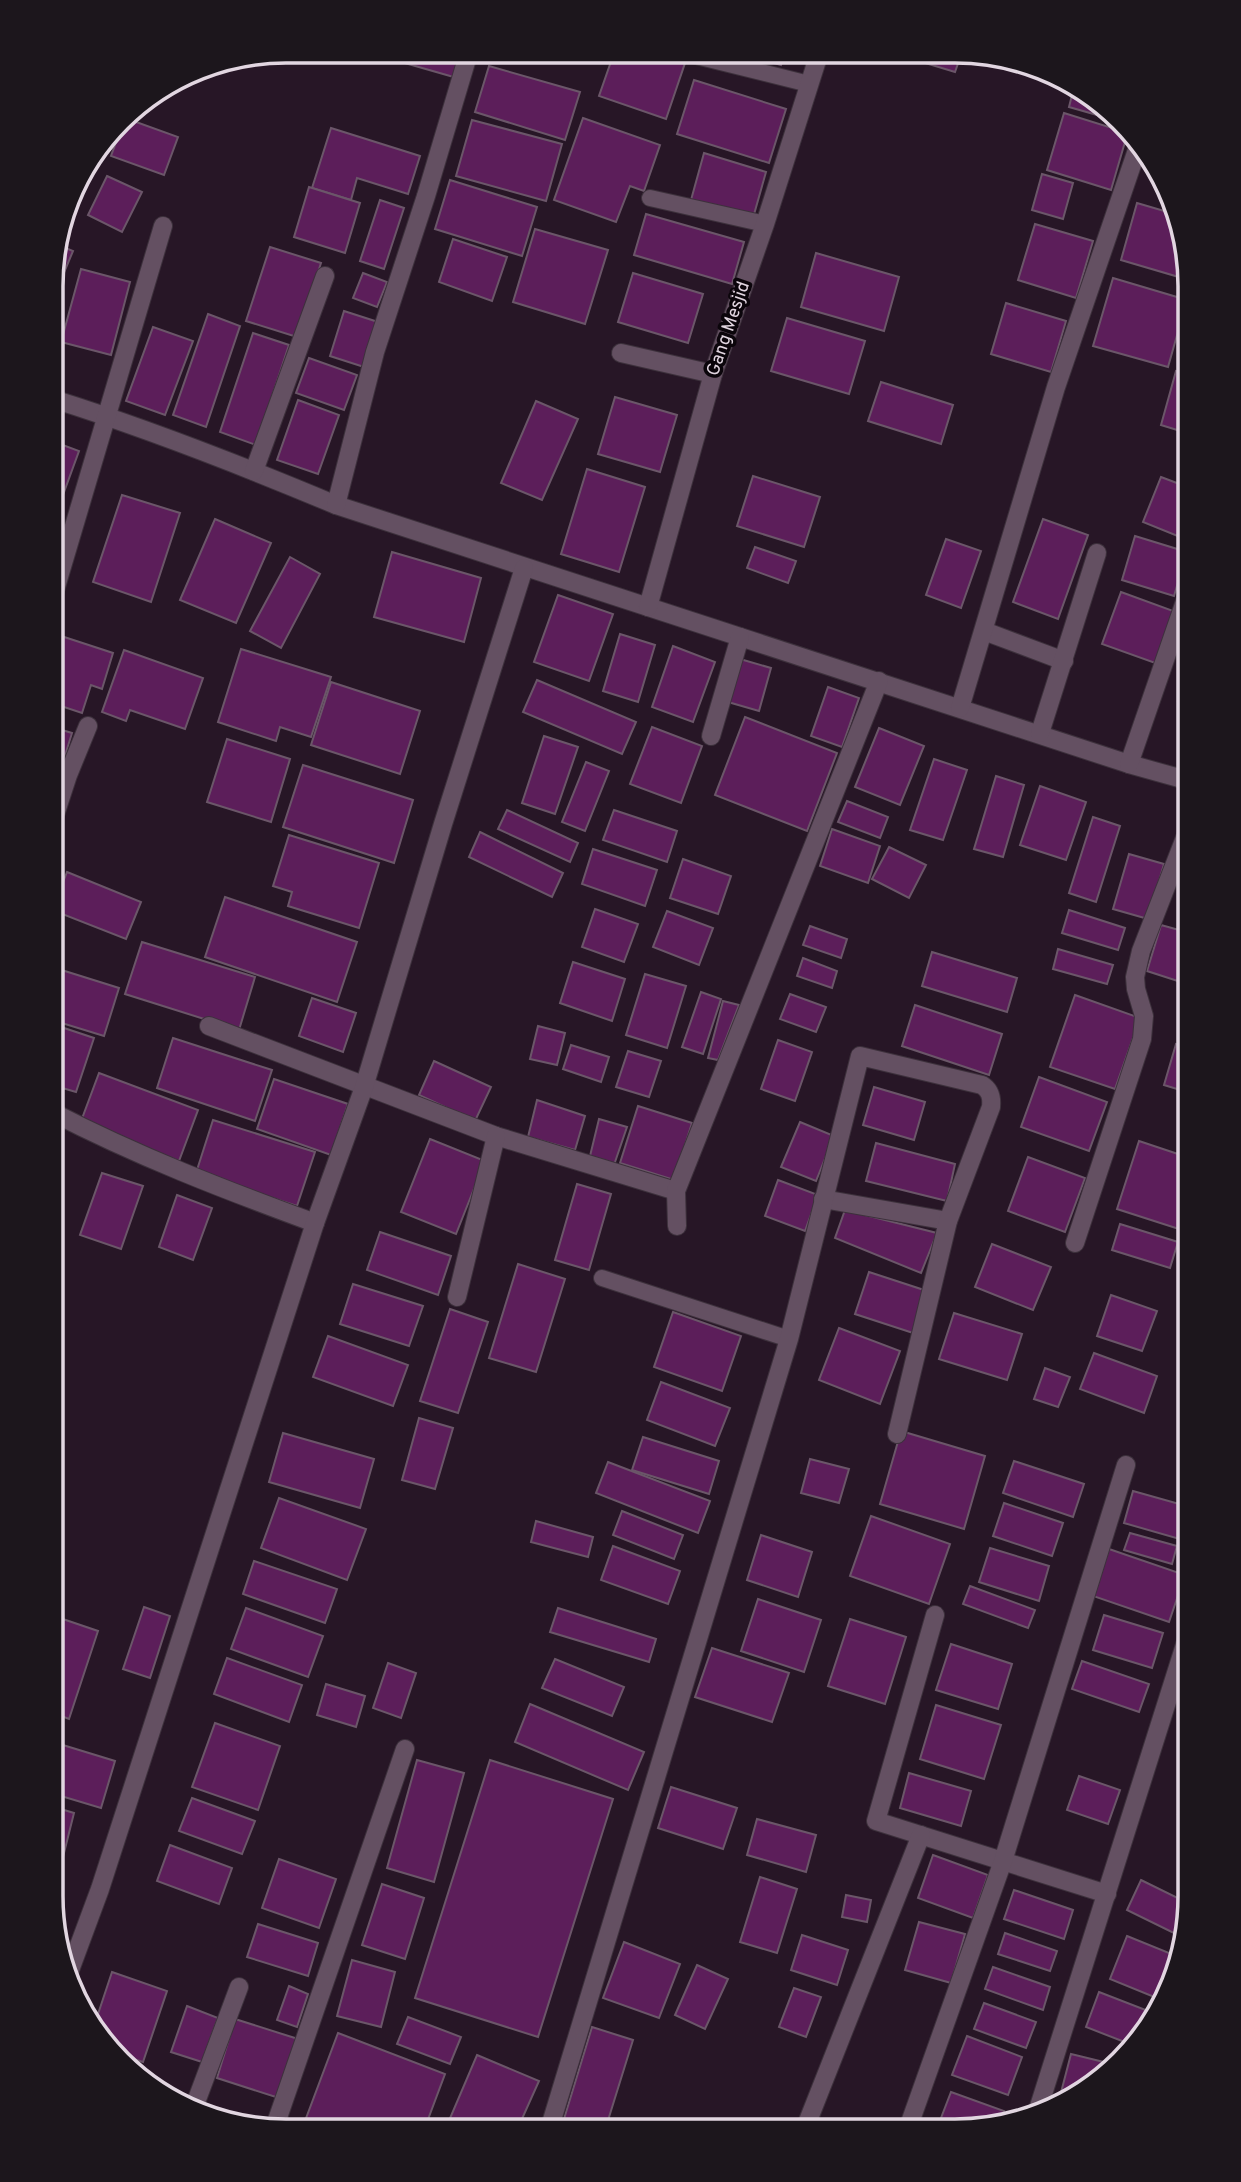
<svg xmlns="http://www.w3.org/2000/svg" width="1241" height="2182" font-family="Overpass,sans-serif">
	<rect width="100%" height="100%" fill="#271626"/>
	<g fill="#5c1e5a" stroke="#6b5669" stroke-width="2">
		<path d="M 378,51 L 465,52 L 457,78 L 377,55 Z"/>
		<path d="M 614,53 L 657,53 L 685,63 L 666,119 L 599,96 Z"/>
		<path d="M 742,54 L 784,54 L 781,65 Z"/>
		<path d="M 899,55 L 961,55 L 955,72 Z"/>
		<path d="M 489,66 L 580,92 L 565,140 L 475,112 Z"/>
		<path d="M 694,80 L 786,109 L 769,163 L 677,134 Z"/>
		<path d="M 1073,91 L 1110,109 L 1118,121 L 1069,107 Z"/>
		<path d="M 1064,113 L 1125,132 L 1127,135 L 1111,190 L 1047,170 Z"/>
		<path d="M 125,118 L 178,137 L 164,175 L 111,156 Z"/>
		<path d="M 583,118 L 660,145 L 644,191 L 630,186 L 616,222 L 554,200 Z"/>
		<path d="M 472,120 L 562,144 L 546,201 L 456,176 Z"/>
		<path d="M 331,128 L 420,156 L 408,194 L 357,178 L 351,200 L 312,188 Z"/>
		<path d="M 704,153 L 766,172 L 753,218 L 691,200 Z"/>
		<path d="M 1042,174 L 1073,183 L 1063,219 L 1032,210 Z"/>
		<path d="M 107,176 L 142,192 L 122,232 L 88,215 Z"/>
		<path d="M 450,180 L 537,207 L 522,256 L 435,229 Z"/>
		<path d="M 309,187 L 360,203 L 345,253 L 294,237 Z"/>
		<path d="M 380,200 L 404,208 L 384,269 L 360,261 Z"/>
		<path d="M 1137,203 L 1178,215 L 1189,280 L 1121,260 Z"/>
		<path d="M 646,214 L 744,242 L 732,284 L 634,255 Z"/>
		<path d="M 1035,224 L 1093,241 L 1076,298 L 1018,280 Z"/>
		<path d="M 535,229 L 608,250 L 585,324 L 513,302 Z"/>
		<path d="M 453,239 L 507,257 L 492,301 L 439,282 Z"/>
		<path d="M 56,244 L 73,251 L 53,299 L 53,256 Z"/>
		<path d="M 270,247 L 321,263 L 297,337 L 246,321 Z"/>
		<path d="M 816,253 L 899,277 L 884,331 L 801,307 Z"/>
		<path d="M 81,269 L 130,282 L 111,355 L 61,342 Z"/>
		<path d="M 363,273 L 387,282 L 377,307 L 353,298 Z"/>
		<path d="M 633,273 L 703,294 L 688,343 L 618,322 Z"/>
		<path d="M 1113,278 L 1187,300 L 1168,367 L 1093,346 Z"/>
		<path d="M 1006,303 L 1066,321 L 1051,372 L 991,354 Z"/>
		<path d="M 344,311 L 378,322 L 364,367 L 330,356 Z"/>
		<path d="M 208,314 L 240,326 L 206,427 L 173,415 Z"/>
		<path d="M 787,318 L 865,341 L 849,394 L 771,371 Z"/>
		<path d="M 153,327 L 193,341 L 165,415 L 126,401 Z"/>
		<path d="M 253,333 L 289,345 L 256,445 L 220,432 Z"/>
		<path d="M 1190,339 L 1190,362 L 1184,360 Z"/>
		<path d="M 309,358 L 357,375 L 344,410 L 296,393 Z"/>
		<path d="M 1176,371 L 1190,375 L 1190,434 L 1161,425 Z"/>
		<path d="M 881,382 L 953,405 L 941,444 L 868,421 Z"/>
		<path d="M 615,397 L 677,415 L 660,472 L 598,454 Z"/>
		<path d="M 298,400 L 339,415 L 318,474 L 277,460 Z"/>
		<path d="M 536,401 L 578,419 L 542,500 L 501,483 Z"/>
		<path d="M 52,441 L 79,451 L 56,514 L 52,513 Z"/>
		<path d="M 587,469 L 645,487 L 619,572 L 561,554 Z"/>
		<path d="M 753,476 L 820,497 L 804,547 L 737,526 Z"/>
		<path d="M 1161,477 L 1190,488 L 1190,541 L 1143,522 Z"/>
		<path d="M 122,495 L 180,513 L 151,602 L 93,582 Z"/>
		<path d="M 52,517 L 60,520 L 52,541 Z"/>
		<path d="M 215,519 L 271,543 L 236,623 L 180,600 Z"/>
		<path d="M 1043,519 L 1088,535 L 1058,619 L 1013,602 Z"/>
		<path d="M 1135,536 L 1187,552 L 1174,596 L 1122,580 Z"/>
		<path d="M 946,539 L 981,551 L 961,608 L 926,595 Z"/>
		<path d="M 755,547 L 796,561 L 788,583 L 747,568 Z"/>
		<path d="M 392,552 L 481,578 L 464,642 L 374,617 Z"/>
		<path d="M 290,557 L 320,574 L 281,648 L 250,631 Z"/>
		<path d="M 1121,592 L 1176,612 L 1158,664 L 1102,644 Z"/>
		<path d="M 558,595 L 613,614 L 589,681 L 534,662 Z"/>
		<path d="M 52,633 L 113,653 L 102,689 L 91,685 L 82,713 L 52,703 Z"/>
		<path d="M 620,634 L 655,645 L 638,702 L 603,691 Z"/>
		<path d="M 673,646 L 715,662 L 693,722 L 652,707 Z"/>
		<path d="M 241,649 L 331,677 L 311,737 L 280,727 L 276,741 L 218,722 Z"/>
		<path d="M 124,650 L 203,678 L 185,729 L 130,710 L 126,721 L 102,712 Z"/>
		<path d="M 740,659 L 771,668 L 759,711 L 728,702 Z"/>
		<path d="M 1190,664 L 1190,705 L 1178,701 Z"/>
		<path d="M 537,680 L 636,722 L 622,754 L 523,712 Z"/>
		<path d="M 331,682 L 420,711 L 400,774 L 311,745 Z"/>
		<path d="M 828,687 L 859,698 L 842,747 L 811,736 Z"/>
		<path d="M 745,717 L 837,753 L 807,831 L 715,795 Z"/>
		<path d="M 52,727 L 72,733 L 59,775 L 52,772 Z"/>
		<path d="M 652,727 L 702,746 L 681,803 L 630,784 Z"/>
		<path d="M 879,728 L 924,746 L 900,805 L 855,787 Z"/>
		<path d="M 544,736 L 578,747 L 555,814 L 522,803 Z"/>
		<path d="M 227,739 L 290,759 L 271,822 L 207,802 Z"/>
		<path d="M 934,759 L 967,770 L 943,840 L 910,830 Z"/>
		<path d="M 586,762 L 609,771 L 585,831 L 562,822 Z"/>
		<path d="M 303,765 L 413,800 L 394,863 L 283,827 Z"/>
		<path d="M 996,776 L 1024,785 L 1003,857 L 974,849 Z"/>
		<path d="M 1040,786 L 1086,802 L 1066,860 L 1020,845 Z"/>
		<path d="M 847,801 L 888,817 L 880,838 L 838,822 Z"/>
		<path d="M 507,810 L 578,843 L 570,862 L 498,829 Z"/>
		<path d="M 614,810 L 677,831 L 667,862 L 603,840 Z"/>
		<path d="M 1093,817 L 1120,826 L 1096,902 L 1069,893 Z"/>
		<path d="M 832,829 L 880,846 L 868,883 L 820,866 Z"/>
		<path d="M 480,832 L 563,873 L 552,897 L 469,857 Z"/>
		<path d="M 289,835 L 379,863 L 359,928 L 288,906 L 292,892 L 273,886 Z"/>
		<path d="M 889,847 L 926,865 L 909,898 L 872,879 Z"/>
		<path d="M 593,849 L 657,870 L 645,906 L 582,884 Z"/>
		<path d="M 1129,854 L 1164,864 L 1148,919 L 1113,909 Z"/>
		<path d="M 683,859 L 731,876 L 718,914 L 670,898 Z"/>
		<path d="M 67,872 L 141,902 L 126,939 L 52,910 Z"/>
		<path d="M 225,897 L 357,942 L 337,1002 L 205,957 Z"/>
		<path d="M 595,909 L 638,924 L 624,962 L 582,947 Z"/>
		<path d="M 1069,910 L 1125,928 L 1118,950 L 1062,933 Z"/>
		<path d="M 667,911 L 713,928 L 699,965 L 653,947 Z"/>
		<path d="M 1161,925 L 1190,933 L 1190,975 L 1187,984 L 1147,971 Z"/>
		<path d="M 810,926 L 847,939 L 841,958 L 803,945 Z"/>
		<path d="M 142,942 L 255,977 L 239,1030 L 125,994 Z"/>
		<path d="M 1058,949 L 1113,965 L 1107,984 L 1053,969 Z"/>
		<path d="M 932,952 L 1017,978 L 1007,1012 L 922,986 Z"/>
		<path d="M 803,958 L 837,971 L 832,988 L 797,976 Z"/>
		<path d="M 573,962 L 625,979 L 612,1021 L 560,1003 Z"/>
		<path d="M 52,967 L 119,988 L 104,1036 L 52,1020 Z"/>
		<path d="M 645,974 L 686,986 L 667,1048 L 626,1035 Z"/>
		<path d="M 701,992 L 721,999 L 703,1054 L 682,1047 Z"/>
		<path d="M 790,994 L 826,1007 L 816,1032 L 780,1019 Z"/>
		<path d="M 1075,995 L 1140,1018 L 1115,1089 L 1050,1067 Z"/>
		<path d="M 312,998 L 356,1013 L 343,1052 L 299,1036 Z"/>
		<path d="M 723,1001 L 739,1005 L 718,1060 L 708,1058 Z"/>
		<path d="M 915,1005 L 1002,1034 L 989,1075 L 902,1046 Z"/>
		<path d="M 52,1024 L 94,1038 L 76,1092 L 52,1085 Z"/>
		<path d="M 538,1026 L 565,1033 L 557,1065 L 530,1059 Z"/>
		<path d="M 173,1038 L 272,1070 L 255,1121 L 157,1088 Z"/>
		<path d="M 778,1040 L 812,1052 L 795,1101 L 761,1089 Z"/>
		<path d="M 1176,1044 L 1190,1048 L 1190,1093 L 1164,1085 Z"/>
		<path d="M 571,1045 L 609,1057 L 601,1082 L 563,1069 Z"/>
		<path d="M 628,1051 L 661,1061 L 649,1097 L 616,1087 Z"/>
		<path d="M 434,1061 L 491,1087 L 475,1121 L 419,1095 Z"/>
		<path d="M 99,1073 L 198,1110 L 179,1161 L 80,1124 Z"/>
		<path d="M 1039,1077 L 1107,1102 L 1089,1151 L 1021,1127 Z"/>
		<path d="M 274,1079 L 348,1104 L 331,1155 L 257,1129 Z"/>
		<path d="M 874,1087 L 925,1102 L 914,1140 L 863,1125 Z"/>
		<path d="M 537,1100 L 585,1116 L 575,1150 L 528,1137 Z"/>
		<path d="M 638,1106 L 692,1123 L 674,1180 L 620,1163 Z"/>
		<path d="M 599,1119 L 627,1127 L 614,1165 L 590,1156 Z"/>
		<path d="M 213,1120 L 315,1152 L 297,1206 L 196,1173 Z"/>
		<path d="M 800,1122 L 834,1136 L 816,1181 L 781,1167 Z"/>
		<path d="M 430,1139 L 485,1161 L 456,1234 L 401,1212 Z"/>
		<path d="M 1139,1141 L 1190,1158 L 1190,1206 L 1182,1230 L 1117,1209 Z"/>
		<path d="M 876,1143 L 955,1164 L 947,1201 L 866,1181 Z"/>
		<path d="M 1028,1157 L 1085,1178 L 1065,1232 L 1008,1211 Z"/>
		<path d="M 102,1173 L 143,1186 L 121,1249 L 80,1235 Z"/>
		<path d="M 778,1180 L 818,1195 L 805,1231 L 765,1216 Z"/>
		<path d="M 577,1184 L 611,1194 L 589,1270 L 555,1260 Z"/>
		<path d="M 177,1195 L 212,1208 L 193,1260 L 159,1247 Z"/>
		<path d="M 845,1210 L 937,1233 L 921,1273 L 835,1238 Z"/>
		<path d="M 1120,1224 L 1178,1242 L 1170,1268 L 1112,1250 Z"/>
		<path d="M 380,1232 L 451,1256 L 438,1295 L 367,1270 Z"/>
		<path d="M 992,1244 L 1051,1267 L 1033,1310 L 975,1287 Z"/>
		<path d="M 518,1264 L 565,1279 L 536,1372 L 489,1358 Z"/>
		<path d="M 869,1272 L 927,1291 L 913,1333 L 855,1314 Z"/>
		<path d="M 353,1284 L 423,1306 L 409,1346 L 340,1324 Z"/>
		<path d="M 1111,1295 L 1157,1311 L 1142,1351 L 1097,1336 Z"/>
		<path d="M 450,1309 L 488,1322 L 458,1413 L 420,1401 Z"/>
		<path d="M 673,1312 L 741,1336 L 722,1391 L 654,1367 Z"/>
		<path d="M 954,1313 L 1022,1334 L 1007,1380 L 939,1359 Z"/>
		<path d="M 839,1328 L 900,1351 L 880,1404 L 819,1380 Z"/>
		<path d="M 328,1336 L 408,1365 L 393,1406 L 313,1377 Z"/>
		<path d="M 1094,1353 L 1157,1376 L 1144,1413 L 1080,1389 Z"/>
		<path d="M 1190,1353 L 1190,1373 L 1185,1371 Z"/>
		<path d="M 1045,1368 L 1070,1377 L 1058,1407 L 1034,1399 Z"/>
		<path d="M 661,1382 L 730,1408 L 715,1446 L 647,1420 Z"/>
		<path d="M 419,1418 L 453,1428 L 435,1489 L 402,1480 Z"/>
		<path d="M 901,1431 L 985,1456 L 964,1529 L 880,1504 Z"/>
		<path d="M 283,1433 L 374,1459 L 360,1508 L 269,1482 Z"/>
		<path d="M 643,1437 L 719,1461 L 709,1494 L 632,1470 Z"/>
		<path d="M 810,1459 L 849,1469 L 839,1503 L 801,1493 Z"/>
		<path d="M 1014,1461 L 1084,1484 L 1073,1517 L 1003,1493 Z"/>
		<path d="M 608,1462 L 710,1501 L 698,1533 L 596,1493 Z"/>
		<path d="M 1133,1491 L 1190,1507 L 1190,1542 L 1124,1523 Z"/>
		<path d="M 279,1498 L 366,1529 L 347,1580 L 261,1548 Z"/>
		<path d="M 1004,1503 L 1063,1523 L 1052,1556 L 993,1536 Z"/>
		<path d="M 622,1511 L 683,1535 L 674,1559 L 613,1535 Z"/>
		<path d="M 871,1516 L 950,1544 L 929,1604 L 850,1576 Z"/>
		<path d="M 536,1521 L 593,1537 L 588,1557 L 531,1542 Z"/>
		<path d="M 1130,1533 L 1177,1546 L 1172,1564 L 1124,1550 Z"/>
		<path d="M 761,1535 L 812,1552 L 798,1597 L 747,1580 Z"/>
		<path d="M 613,1546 L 680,1571 L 668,1604 L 601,1580 Z"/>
		<path d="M 990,1548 L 1049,1566 L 1039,1601 L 979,1582 Z"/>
		<path d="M 1109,1549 L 1185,1575 L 1169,1622 L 1093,1596 Z"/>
		<path d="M 254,1561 L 337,1589 L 325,1623 L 243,1594 Z"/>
		<path d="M 970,1586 L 1035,1610 L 1028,1628 L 963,1604 Z"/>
		<path d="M 758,1599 L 821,1620 L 804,1672 L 741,1651 Z"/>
		<path d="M 144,1607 L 170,1616 L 150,1678 L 123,1669 Z"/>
		<path d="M 246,1608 L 323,1636 L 308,1677 L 231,1649 Z"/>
		<path d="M 558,1608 L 656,1639 L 649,1662 L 550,1632 Z"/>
		<path d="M 51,1615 L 98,1631 L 69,1719 L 51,1712 Z"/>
		<path d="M 1104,1615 L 1163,1633 L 1152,1668 L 1093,1650 Z"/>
		<path d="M 850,1619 L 906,1637 L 885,1704 L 828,1686 Z"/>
		<path d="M 951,1644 L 1012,1664 L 998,1709 L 936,1690 Z"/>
		<path d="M 712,1648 L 789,1673 L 772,1722 L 695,1697 Z"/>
		<path d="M 227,1658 L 302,1685 L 289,1722 L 214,1694 Z"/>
		<path d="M 555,1659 L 624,1687 L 612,1716 L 542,1688 Z"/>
		<path d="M 1082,1661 L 1149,1684 L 1139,1712 L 1072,1689 Z"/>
		<path d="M 388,1663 L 416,1673 L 401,1718 L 373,1708 Z"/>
		<path d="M 326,1684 L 365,1696 L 356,1727 L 317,1715 Z"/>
		<path d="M 530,1704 L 644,1752 L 628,1790 L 515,1742 Z"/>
		<path d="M 936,1705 L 1001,1725 L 984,1779 L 920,1759 Z"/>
		<path d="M 215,1723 L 280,1746 L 258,1810 L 192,1787 Z"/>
		<path d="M 53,1742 L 115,1761 L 101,1808 L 51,1793 L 51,1751 Z"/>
		<path d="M 1190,1751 L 1190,1771 L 1185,1769 Z"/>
		<path d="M 417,1760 L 464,1773 L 434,1882 L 387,1868 Z"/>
		<path d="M 490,1760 L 613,1799 L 538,2037 L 415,1998 Z"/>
		<path d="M 909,1773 L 971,1791 L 961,1826 L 900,1808 Z"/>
		<path d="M 1079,1776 L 1120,1790 L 1108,1824 L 1067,1810 Z"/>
		<path d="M 671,1787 L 737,1808 L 723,1849 L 658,1828 Z"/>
		<path d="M 1190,1788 L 1190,1819 L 1178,1814 Z"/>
		<path d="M 192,1798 L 255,1821 L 242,1854 L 179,1831 Z"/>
		<path d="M 51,1806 L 74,1813 L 63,1857 L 51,1853 Z"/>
		<path d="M 757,1819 L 816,1835 L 806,1872 L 747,1855 Z"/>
		<path d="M 170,1845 L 232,1868 L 219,1904 L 157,1881 Z"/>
		<path d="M 933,1855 L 988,1875 L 973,1918 L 918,1898 Z"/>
		<path d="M 279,1859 L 336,1879 L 319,1928 L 262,1908 Z"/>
		<path d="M 51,1873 L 61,1876 L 52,1903 L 51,1896 Z"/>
		<path d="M 760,1877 L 797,1889 L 777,1953 L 740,1942 Z"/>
		<path d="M 1141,1880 L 1190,1904 L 1184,1938 L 1127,1910 Z"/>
		<path d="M 382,1884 L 424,1898 L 405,1959 L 362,1945 Z"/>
		<path d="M 1014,1890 L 1073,1910 L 1064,1939 L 1004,1919 Z"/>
		<path d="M 846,1895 L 871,1900 L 867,1922 L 842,1917 Z"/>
		<path d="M 919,1922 L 965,1934 L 951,1983 L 905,1970 Z"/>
		<path d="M 258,1924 L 318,1943 L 308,1976 L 247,1957 Z"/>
		<path d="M 1005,1933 L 1057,1951 L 1050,1971 L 998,1954 Z"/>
		<path d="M 802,1935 L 848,1950 L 837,1985 L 791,1970 Z"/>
		<path d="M 1127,1936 L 1179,1957 L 1172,1986 L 1164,2001 L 1110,1979 Z"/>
		<path d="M 624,1942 L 680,1964 L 659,2018 L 603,1998 Z"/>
		<path d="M 352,1960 L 395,1972 L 381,2027 L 337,2016 Z"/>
		<path d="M 697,1965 L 728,1979 L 705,2029 L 675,2015 Z"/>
		<path d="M 993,1967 L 1050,1987 L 1043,2010 L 985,1989 Z"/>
		<path d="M 112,1972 L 167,1991 L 143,2062 L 118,2054 L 96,2020 Z"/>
		<path d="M 289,1986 L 308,1994 L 297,2027 L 277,2020 Z"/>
		<path d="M 794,1988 L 821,1997 L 806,2037 L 779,2027 Z"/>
		<path d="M 1099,1992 L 1156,2014 L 1142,2039 L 1135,2046 L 1086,2027 Z"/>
		<path d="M 984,2003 L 1036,2022 L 1026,2048 L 974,2029 Z"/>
		<path d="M 187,2006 L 218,2018 L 202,2062 L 171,2052 Z"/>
		<path d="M 408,2017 L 461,2037 L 450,2064 L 397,2044 Z"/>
		<path d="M 235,2019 L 298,2039 L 279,2098 L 217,2078 Z"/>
		<path d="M 592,2027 L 633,2040 L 605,2130 L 564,2119 Z"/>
		<path d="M 338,2033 L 445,2074 L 424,2130 L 302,2129 Z"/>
		<path d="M 967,2036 L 1022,2057 L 1008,2095 L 952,2075 Z"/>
		<path d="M 1119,2047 L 1130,2051 L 1112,2069 Z"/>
		<path d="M 1071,2054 L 1108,2063 L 1105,2076 L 1098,2083 L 1058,2104 Z"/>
		<path d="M 477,2055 L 539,2081 L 517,2130 L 445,2130 Z"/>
		<path d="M 951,2092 L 1004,2111 L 999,2124 L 955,2131 L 936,2131 Z"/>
	</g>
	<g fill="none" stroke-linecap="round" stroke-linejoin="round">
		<defs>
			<g id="service">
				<path d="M 684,53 L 809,84"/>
				<path d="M 650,198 L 765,224"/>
				<path d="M 602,1278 L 789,1339"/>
			</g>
			<g id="minor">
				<path d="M 621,353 L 713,374"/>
				<path d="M 53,399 C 149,429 243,466 336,505 L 1129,764 L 1190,781"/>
				<path d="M 254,471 L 325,276"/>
				<path d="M 336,505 L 375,352 L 426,196 L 469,52"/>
				<path d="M 53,597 L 163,226"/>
				<path d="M 648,607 L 713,374 L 765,224 L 819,54"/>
				<path d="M 984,631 L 1064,661"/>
				<path d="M 960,708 L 1056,387 L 1137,150"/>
				<path d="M 1040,733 L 1097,553"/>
				<path d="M 711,736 L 740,637"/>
				<path d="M 1129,764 L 1190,587"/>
				<path d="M 52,824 L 68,775 L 88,726"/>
				<path d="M 209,1026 L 496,1136 L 676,1191"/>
				<path d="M 52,1112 C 137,1156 225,1190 315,1223"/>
				<path d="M 823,1199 L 948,1221"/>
				<path d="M 677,1226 L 676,1191 L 879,681"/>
				<path d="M 1075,1243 L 1142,1039 L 1144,1016 L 1136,989 L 1135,977 L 1141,951 L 1190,825"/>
				<path d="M 457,1297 L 496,1136"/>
				<path d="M 935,1615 L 876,1821 L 1107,1894"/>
				<path d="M 67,1978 L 100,1889 L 315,1223 L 364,1087 L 443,824 L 524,568"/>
				<path d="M 193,2110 L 239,1987"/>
				<path d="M 1036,2116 L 1190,1629"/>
				<path d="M 274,2129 L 405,1749"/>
				<path d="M 549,2130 L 789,1339 L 860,1056 L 982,1085 C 990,1090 992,1097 991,1107 L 948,1221 L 897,1434"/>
				<path d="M 804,2131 L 921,1835"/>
				<path d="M 907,2131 L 1003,1861 L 1126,1465"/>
			</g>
		</defs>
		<use href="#service" stroke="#3d313c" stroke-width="18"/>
		<use href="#minor" stroke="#3d313c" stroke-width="20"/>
		<use href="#service" stroke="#645062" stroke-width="16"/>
		<use href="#minor" stroke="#645062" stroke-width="18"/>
	</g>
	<g text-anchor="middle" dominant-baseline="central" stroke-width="7" stroke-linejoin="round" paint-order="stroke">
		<g font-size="18" fill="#e2d6e1" stroke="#0b050b">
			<text transform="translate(729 329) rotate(-71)">Gang Mesjid</text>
		</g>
	</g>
	<path d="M0 0H1241V2182H0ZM286 63H955A223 223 0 0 1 1178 286V1896A223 223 0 0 1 955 2119H286A223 223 0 0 1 63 1896V286A223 223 0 0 1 286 63Z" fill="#1c161c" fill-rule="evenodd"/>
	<path fill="none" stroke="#e2d6e1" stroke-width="3.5" d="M286 63H955A223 223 0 0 1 1178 286V1896A223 223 0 0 1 955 2119H286A223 223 0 0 1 63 1896V286A223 223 0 0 1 286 63Z"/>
</svg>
